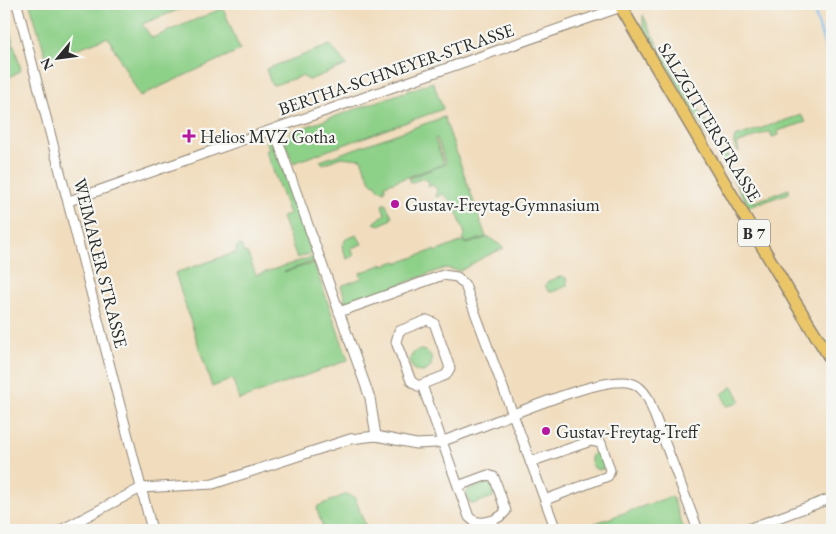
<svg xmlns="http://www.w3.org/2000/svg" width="836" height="534" font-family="'EB Garamond',serif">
	<rect width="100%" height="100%" fill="#f6f6f2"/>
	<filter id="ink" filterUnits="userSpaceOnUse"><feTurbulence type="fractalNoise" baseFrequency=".02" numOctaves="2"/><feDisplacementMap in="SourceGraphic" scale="10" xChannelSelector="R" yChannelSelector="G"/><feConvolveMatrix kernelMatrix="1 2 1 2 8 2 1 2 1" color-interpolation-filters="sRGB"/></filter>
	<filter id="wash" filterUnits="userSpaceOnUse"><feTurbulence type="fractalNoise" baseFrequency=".0096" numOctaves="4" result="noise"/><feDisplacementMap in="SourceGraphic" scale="20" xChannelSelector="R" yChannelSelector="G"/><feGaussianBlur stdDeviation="1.12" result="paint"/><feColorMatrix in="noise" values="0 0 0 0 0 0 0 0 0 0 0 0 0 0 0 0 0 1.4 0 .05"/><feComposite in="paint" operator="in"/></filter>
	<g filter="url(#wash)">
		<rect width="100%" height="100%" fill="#f1ddbe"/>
		<g fill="#8dd088" stroke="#5c7e5a">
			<path d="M 30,4 L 193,4 L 142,24 L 152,38 L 223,8 L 240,50 L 140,96 L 108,37 L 47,60 Z"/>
			<path d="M 4,10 L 21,70 L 4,81 Z"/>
			<path d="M 643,15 L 663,56 L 668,55 L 675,77 L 681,76 C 685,93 694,100 702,116 L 704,116 L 713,142 L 711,142 L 643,26 Z"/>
			<path d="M 330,45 L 347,65 L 309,80 L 302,76 L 274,85 L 271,84 L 266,69 Z"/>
			<path d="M 433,82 L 443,109 L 293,163 L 285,143 L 291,132 Z"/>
			<path d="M 801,115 L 806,122 L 778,131 L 779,135 L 772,137 L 770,131 L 737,144 L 739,152 C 735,147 732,143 735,137 Z"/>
			<path d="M 444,117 L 486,237 L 467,243 L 462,239 L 465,234 L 454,205 L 444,194 L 436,197 L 437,189 L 432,185 L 428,187 L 429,182 L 424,178 L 410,183 L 409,178 L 446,164 L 437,138 L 435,139 L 444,164 L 385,185 L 385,191 L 378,189 L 376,184 L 371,183 L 361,159 L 341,157 L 323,164 L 320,161 Z"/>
			<path d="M 271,139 L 303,221 L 302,222 L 312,253 L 297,258 L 282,217 L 289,214 L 266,151 L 269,149 L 266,140 Z"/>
			<path d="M 725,154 L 732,158 L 726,163 L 746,197 L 751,196 L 754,202 L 789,189 L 789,193 L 749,207 L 720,158 Z"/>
			<path d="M 385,203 L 392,216 L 390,220 L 379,225 L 374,223 L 385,214 L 382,205 Z"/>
			<path d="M 357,235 L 362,244 L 351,248 L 354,256 L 347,259 L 342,246 L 346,239 Z"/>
			<path d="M 489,237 L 504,248 L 482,258 L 460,271 L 445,268 L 345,305 L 339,303 L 346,301 L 341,286 L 362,278 L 360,273 L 383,264 L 384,265 L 397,261 L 398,263 L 434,250 L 435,252 L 463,241 L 467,244 Z"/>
			<path d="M 241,245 L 244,253 L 247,252 L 256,275 L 312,257 L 314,261 L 284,272 L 314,263 L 348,360 L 239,400 L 233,379 L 212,387 L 175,273 L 237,252 L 236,247 Z"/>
			<path d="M 563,276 L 567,279 L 567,286 L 552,292 L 548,291 L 545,285 L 548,281 Z"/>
			<circle cx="421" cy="361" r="11"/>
			<path d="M 733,386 L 740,400 L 736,404 L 726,406 L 722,394 Z"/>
			<path d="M 598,448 L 606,468 L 598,470 L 593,467 C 589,459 591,454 598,448 Z"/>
			<path d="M 487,483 L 492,486 L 495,493 L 493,497 L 473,504 L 469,502 L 466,494 L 469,489 Z"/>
			<path d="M 347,494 L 355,498 L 367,530 L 324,530 L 317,510 L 318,506 Z"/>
			<path d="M 672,496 L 684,530 L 576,530 Z"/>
		</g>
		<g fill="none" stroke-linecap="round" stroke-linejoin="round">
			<path stroke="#7ebff3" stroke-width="2.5" d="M 812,4 L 832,69"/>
		</g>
	</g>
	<g filter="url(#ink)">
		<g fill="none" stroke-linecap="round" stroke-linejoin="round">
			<defs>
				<g id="minor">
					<path d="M 17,4 L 152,530"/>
					<path d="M 274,130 L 370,398 L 376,436"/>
					<path d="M 69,201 L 621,7"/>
					<path d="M 339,312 L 443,275 L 457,277 L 465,285 L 470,299 L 556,530"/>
					<path d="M 427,320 L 434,323 L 450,368 L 446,375 L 418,386 L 411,381 L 396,342 L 399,331 Z"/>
					<path d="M 422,385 L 469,517 C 478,527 498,521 506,511 L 494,477 L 488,475 L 458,486"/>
					<path d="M 530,462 L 591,441 L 601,443 L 610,470 L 608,476 L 545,500"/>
					<path d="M 61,530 L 141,488 L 213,484 L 350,439 L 376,436 L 416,444 L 436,443 C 477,432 597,373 631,383 C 639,385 644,391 648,398 L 698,530"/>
					<path d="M 745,530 L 832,498"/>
				</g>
				<path id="major" d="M 619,4 L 795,302 L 832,361"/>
			</defs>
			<use href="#minor" stroke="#8e8474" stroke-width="11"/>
			<use href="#major" stroke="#8e8474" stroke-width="14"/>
			<use href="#minor" stroke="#fff" stroke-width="9"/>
			<use href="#major" stroke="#eac669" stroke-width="11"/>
		</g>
	</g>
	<g fill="#b5179e" stroke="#f6f6f2" stroke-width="2">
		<path d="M186.5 128.5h5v5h5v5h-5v5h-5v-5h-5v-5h5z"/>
		<circle cx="395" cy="204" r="5"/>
		<circle cx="546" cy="431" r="5"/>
	</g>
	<g text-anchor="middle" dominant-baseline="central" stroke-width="4.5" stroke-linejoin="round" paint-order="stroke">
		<rect fill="#f6f6f2" stroke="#686867" stroke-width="1" x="738" y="219.5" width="32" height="27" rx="4"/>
		<g font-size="16" font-weight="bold" fill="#2b2b2b">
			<text x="754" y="233">B 7</text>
		</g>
		<g font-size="18" fill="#2b2b2b" stroke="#f6f6f2">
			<text transform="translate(396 69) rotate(-19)">BERTHA-SCHNEYER-STRASSE</text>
			<text transform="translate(710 122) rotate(59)">SALZGITTERSTRASSE</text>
			<text transform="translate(101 263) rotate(76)">WEIMARER STRASSE</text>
		</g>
		<g font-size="18" fill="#2b2b2b" stroke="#f6f6f2" text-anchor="start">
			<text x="200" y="136">Helios MVZ Gotha</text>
			<text x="405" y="204">Gustav-Freytag-Gymnasium</text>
			<text x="556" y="431">Gustav-Freytag-Treff</text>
		</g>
	</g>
	<rect width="836" height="534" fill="none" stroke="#f6f6f2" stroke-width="20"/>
	<g transform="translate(58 58) rotate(241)" stroke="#f6f6f2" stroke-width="4" paint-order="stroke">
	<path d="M0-4L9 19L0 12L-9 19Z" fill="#2b2b2b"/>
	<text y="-8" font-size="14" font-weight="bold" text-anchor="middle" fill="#2b2b2b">N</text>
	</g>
</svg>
